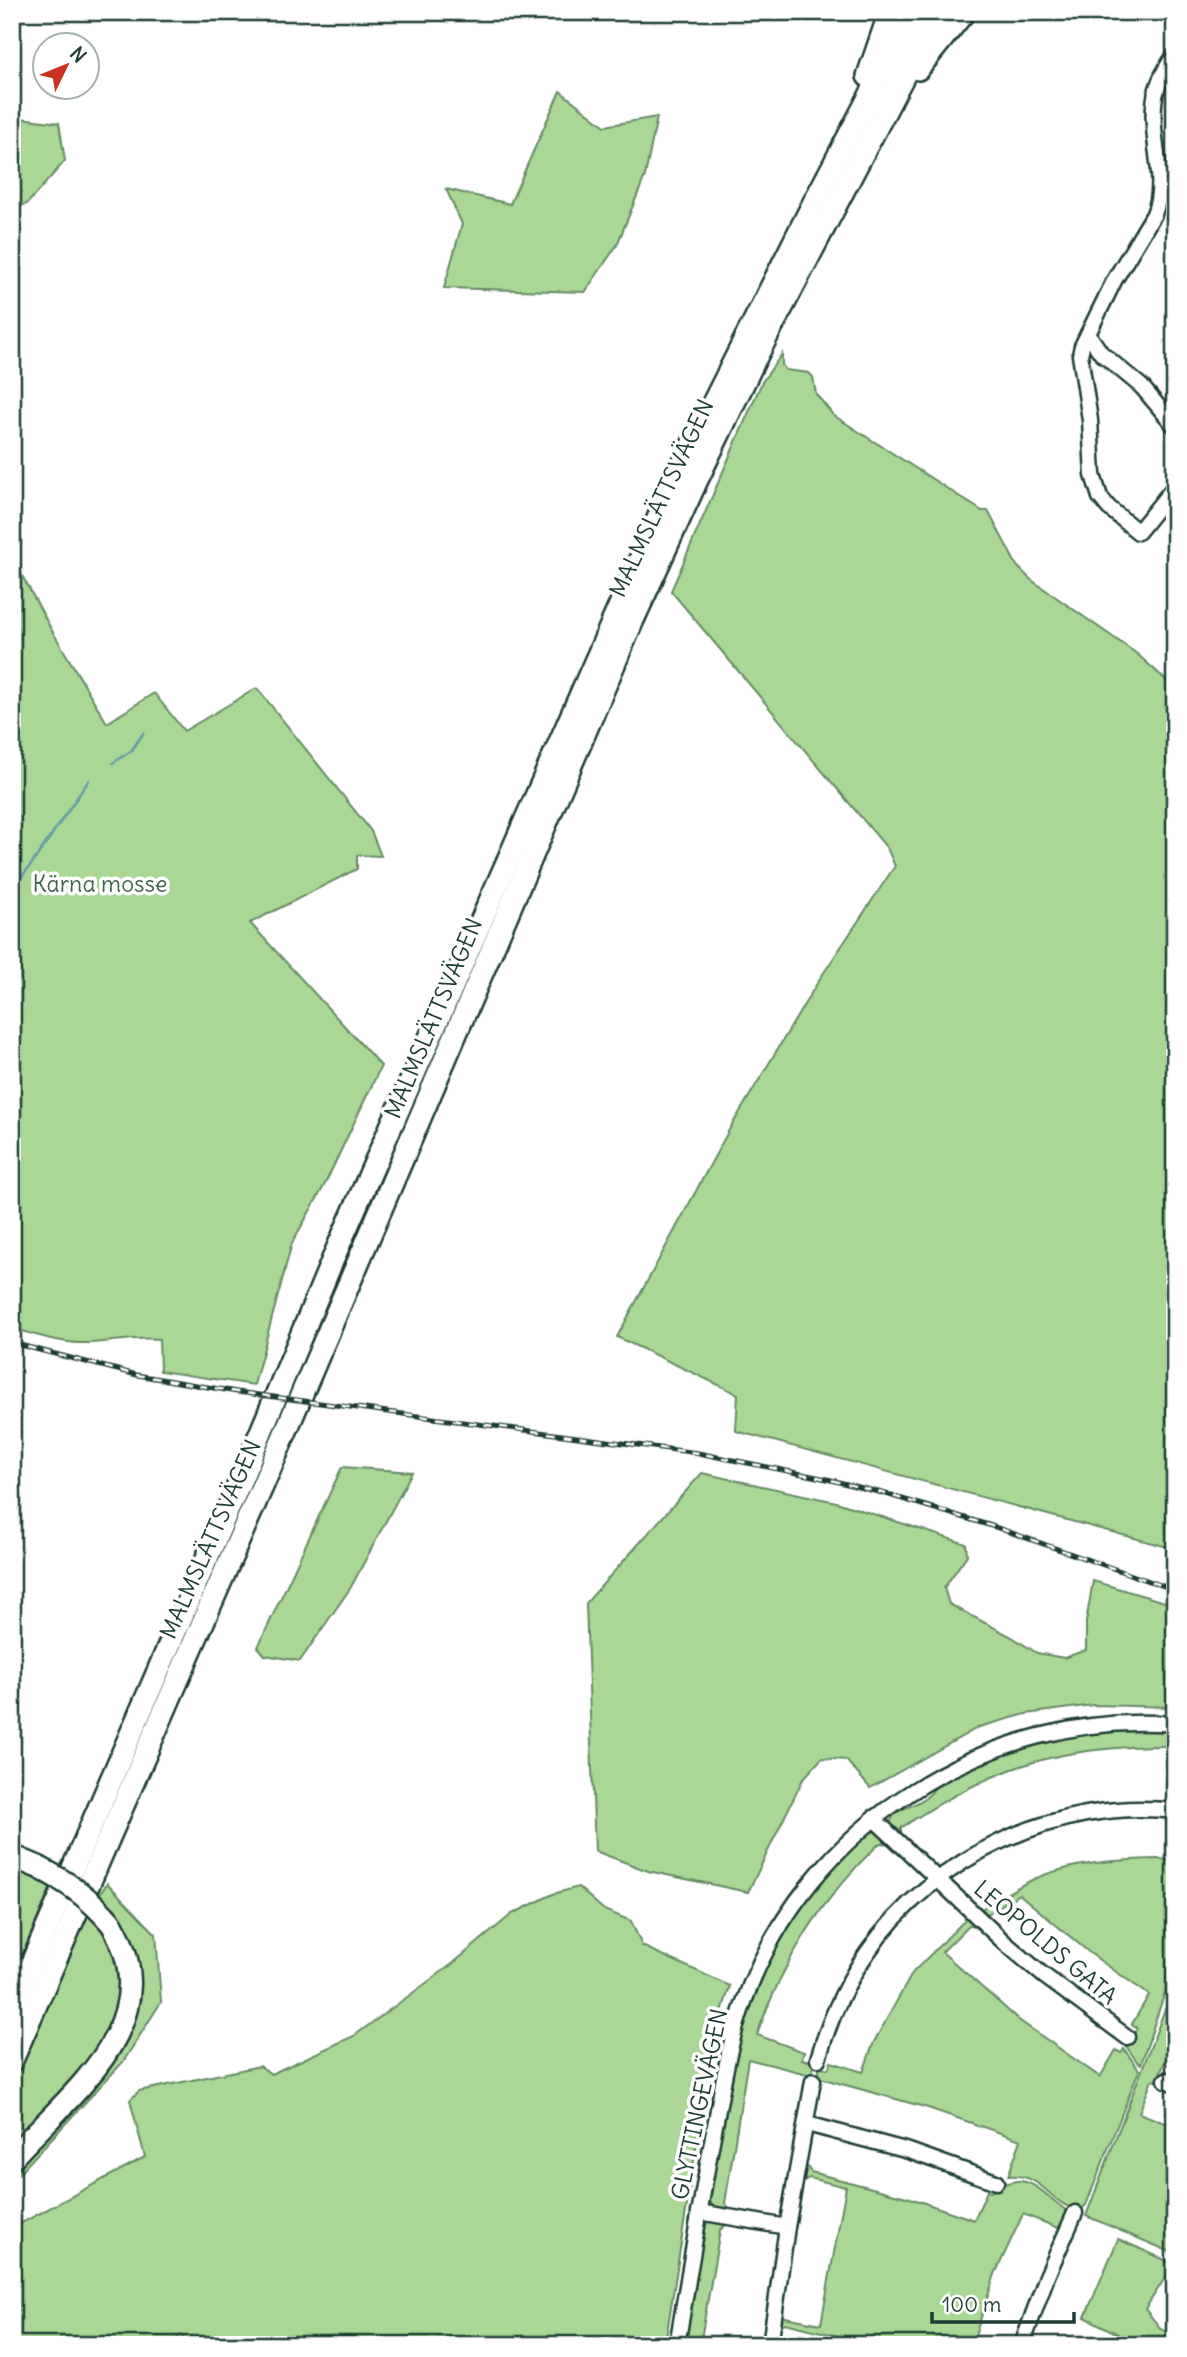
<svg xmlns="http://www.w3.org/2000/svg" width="1187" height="2357" font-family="Delius,sans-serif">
	<rect width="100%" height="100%" fill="#fff"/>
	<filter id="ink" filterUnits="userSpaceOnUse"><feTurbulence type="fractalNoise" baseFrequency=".0143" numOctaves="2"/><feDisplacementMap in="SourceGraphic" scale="14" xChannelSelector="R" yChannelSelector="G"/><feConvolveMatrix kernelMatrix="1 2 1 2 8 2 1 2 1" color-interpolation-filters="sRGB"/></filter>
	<g filter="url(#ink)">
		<g fill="#abd796" stroke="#658a65" stroke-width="2">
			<path d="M 560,91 L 605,126 L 657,117 L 645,176 L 617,245 L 585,292 L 444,288 L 462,224 L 446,189 L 510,204 Z"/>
			<path d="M 12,117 L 59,123 L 65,161 L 27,204 L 12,209 Z"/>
			<path d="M 782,354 L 782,365 L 786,370 L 809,373 L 813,377 L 816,394 L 833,415 L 982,511 L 988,511 L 1017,566 L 1030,579 L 1137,654 L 1175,688 L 1175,1549 L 736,1431 L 738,1394 L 617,1337 L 729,1130 L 819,980 L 895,866 L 887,848 L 671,591 L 762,382 Z"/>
			<path d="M 12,557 L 51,629 L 107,723 L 154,693 L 184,731 L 257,688 L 371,831 L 381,856 L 357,855 L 357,869 L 250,923 L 381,1066 L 324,1186 L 292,1243 L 254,1385 L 160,1371 L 159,1339 C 135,1336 112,1343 88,1343 C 63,1344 35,1335 12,1328 Z"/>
			<path d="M 342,1467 L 412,1472 L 351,1587 L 300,1661 L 265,1655 L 258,1647 Z"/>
			<path d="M 702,1473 L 836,1502 L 966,1544 L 967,1555 L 944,1588 L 949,1604 L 1012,1637 L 1037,1653 L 1064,1658 L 1086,1650 L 1086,1622 L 1093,1581 L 1175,1605 L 1175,1707 L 1093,1705 L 1026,1714 L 979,1727 L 870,1788 L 846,1760 L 822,1758 L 803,1779 L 748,1892 L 648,1871 L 595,1851 L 586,1603 Z"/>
			<path d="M 1110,1730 L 1175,1731 L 1175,1746 C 1061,1745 995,1765 901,1828 L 901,1835 L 890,1823 L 895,1812 C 908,1807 929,1800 935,1787 L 976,1763 L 1031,1744 Z"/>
			<path d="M 874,1831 L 891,1844 L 880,1843 C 822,1897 783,1960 757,2035 L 804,2052 L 802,2059 L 815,2063 L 811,2075 L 748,2059 L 725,2203 L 731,2212 L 717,2210 L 708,2200 C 719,2143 726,2083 743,2027 C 766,1951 811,1886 869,1832 Z"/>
			<path d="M 1159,1859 L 1175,1861 L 1175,1962 L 1141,2064 L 1138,2063 L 1126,2046 L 1137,2028 L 1132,2024 L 1149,1995 L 1091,1954 L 1019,1894 L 986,1915 L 974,1910 L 981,1909 C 998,1899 1015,1888 1034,1879 C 1073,1862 1117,1860 1159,1859 Z"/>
			<path d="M 12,1864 L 52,1884 L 12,1979 Z"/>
			<path d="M 107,1883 L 156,1934 L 161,2002 L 123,2062 L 12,2181 L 12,2169 L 133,2016 L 98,1897 Z"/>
			<path d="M 578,1887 L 604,1910 L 631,1921 L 642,1946 L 730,1986 L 708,2057 L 698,2134 L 665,2345 L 189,2345 L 181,2335 L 173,2342 L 174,2345 L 12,2345 L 12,2228 L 145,2157 L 130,2100 L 139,2091 L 260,2066 L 271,2074 L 354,2036 L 451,1965 L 512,1914 L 553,1894 Z"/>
			<path d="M 89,1908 L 103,1923 L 123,1975 L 118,2016 L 105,2047 L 12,2150 L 12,2086 Z"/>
			<path d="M 966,1916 L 978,1926 L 969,1925 L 942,1952 L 1020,2021 L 1100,2077 L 1116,2050 L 1121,2053 L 1124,2049 L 1139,2070 L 1086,2205 L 1081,2210 C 1049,2207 1046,2173 1008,2176 L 1021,2140 L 928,2108 L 817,2077 L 820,2066 L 828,2069 L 831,2062 L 863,2072 L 874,2042 L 913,1972 L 964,1921 Z"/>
			<path d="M 1175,1983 L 1175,2037 L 1157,2081 L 1152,2080 L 1139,2113 L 1175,2127 L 1175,2254 L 1086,2216 Z"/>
			<path d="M 806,2165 L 811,2172 L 910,2198 L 974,2220 L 987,2191 L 991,2192 C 1027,2165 1040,2193 1070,2213 L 1061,2229 L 1023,2214 L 995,2274 L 972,2345 L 876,2345 L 785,2323 L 779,2327 L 781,2310 L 785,2317 L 821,2324 L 846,2187 L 809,2178 L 802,2182 Z"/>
			<path d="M 710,2221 L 729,2222 L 720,2230 L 700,2345 L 683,2345 L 705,2225 Z"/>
			<path d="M 1118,2239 L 1174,2264 L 1145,2309 L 1161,2329 L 1175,2337 L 1175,2345 L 1116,2345 L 1118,2334 L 1085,2317 Z"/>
		</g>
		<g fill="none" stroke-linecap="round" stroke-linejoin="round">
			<g stroke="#659ca7" stroke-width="2.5">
				<path d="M 113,763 L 132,750 L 144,732"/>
				<path d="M 12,889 L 31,865 L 89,780"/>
			</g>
			<defs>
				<g id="minor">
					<path d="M 1175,55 C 1164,70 1155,86 1154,105 C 1150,142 1168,178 1154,214 L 1115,279 L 1082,346 L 1080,355 L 1090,420 L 1093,475 L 1100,497 L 1109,508 L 1138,532 L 1175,486"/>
					<path d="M 1088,334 L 1101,353 L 1142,387 L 1175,426"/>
					<path d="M 873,1818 L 1005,1943 L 1043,1975 L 1127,2037"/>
					<path d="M 818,2059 C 829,2021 844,1986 867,1953 C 932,1857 1059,1797 1175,1811"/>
					<path d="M 1166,2080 L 1175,2084"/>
					<path d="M 807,2124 L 909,2151 L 996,2182"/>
					<path d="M 699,2212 L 787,2227"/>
					<path d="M 677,2345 C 689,2275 700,2206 713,2136 C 722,2091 728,2045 744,2002 C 806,1825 989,1709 1175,1724"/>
					<path d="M 770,2345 L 787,2227 L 813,2081"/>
					<path d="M 1022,2345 L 1047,2276 L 1075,2213"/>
				</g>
				<g id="highway">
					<path d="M 918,69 L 964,12"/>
					<path d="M 868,76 L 890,12"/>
					<path d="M 12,1856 L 38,1867"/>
					<path d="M 12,2009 L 248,1463 L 338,1247 L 678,473 L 812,206 L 914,12"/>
					<path d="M 12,2060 L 268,1473 L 633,620 L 696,482 L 755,359 L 937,12"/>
					<path d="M 12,2158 C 71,2092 170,2023 112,1924"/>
				</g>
			</defs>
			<use href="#minor" stroke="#1f3d34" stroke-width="19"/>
			<use href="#highway" stroke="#1f3d34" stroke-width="26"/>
			<use href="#minor" stroke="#fff" stroke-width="14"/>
			<use href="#highway" stroke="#fff" stroke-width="21"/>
			<defs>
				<path id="rail" d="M 12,1343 L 137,1375 L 237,1392 L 698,1453 L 827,1479 L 886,1494 L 995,1527 L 1175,1590"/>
			</defs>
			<use href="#rail" stroke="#1f3d34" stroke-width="5"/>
			<use href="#rail" stroke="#fff" stroke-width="2.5" stroke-dasharray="8" stroke-linecap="butt"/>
			<defs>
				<path id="highway-bridge" d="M 38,1867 C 69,1883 89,1897 112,1924"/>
			</defs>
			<use href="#highway-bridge" stroke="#1f3d34" stroke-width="26" stroke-linecap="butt"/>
			<use href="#highway-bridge" stroke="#fff" stroke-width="21"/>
		</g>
	</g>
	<g text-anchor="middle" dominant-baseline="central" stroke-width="7" stroke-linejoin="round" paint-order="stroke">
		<g font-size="23" fill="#1f3d34" stroke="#fff">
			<text transform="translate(661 498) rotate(-65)">MALMSLÄTTSVÄGEN</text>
			<text transform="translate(433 1018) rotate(-67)">MALMSLÄTTSVÄGEN</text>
			<text transform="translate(210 1539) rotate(-66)">MALMSLÄTTSVÄGEN</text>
			<text transform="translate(1046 1942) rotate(40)">LEOPOLDS GATA</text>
			<text transform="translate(699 2104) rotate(-78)">GLYTTINGEVÄGEN</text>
		</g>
		<g font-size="23" fill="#42644c" stroke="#fff">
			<text x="100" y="883">Kärna mosse</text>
		</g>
	</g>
	<rect width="1187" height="2357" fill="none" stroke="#fff" stroke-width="42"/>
	<rect x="21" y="21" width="1145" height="2315" fill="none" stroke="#1f3d34" stroke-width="2.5" filter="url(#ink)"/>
	<g transform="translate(66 66) rotate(47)"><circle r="33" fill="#ffffff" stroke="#a5b1ae" stroke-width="2"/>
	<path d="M0-5L12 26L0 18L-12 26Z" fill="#c8321e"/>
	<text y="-10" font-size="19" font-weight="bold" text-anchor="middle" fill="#1f3d34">N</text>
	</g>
	<path d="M932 2312v10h142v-10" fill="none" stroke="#1f3d34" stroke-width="3.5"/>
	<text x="942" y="2312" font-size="21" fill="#1f3d34" stroke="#ffffff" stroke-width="5" paint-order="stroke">100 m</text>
</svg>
